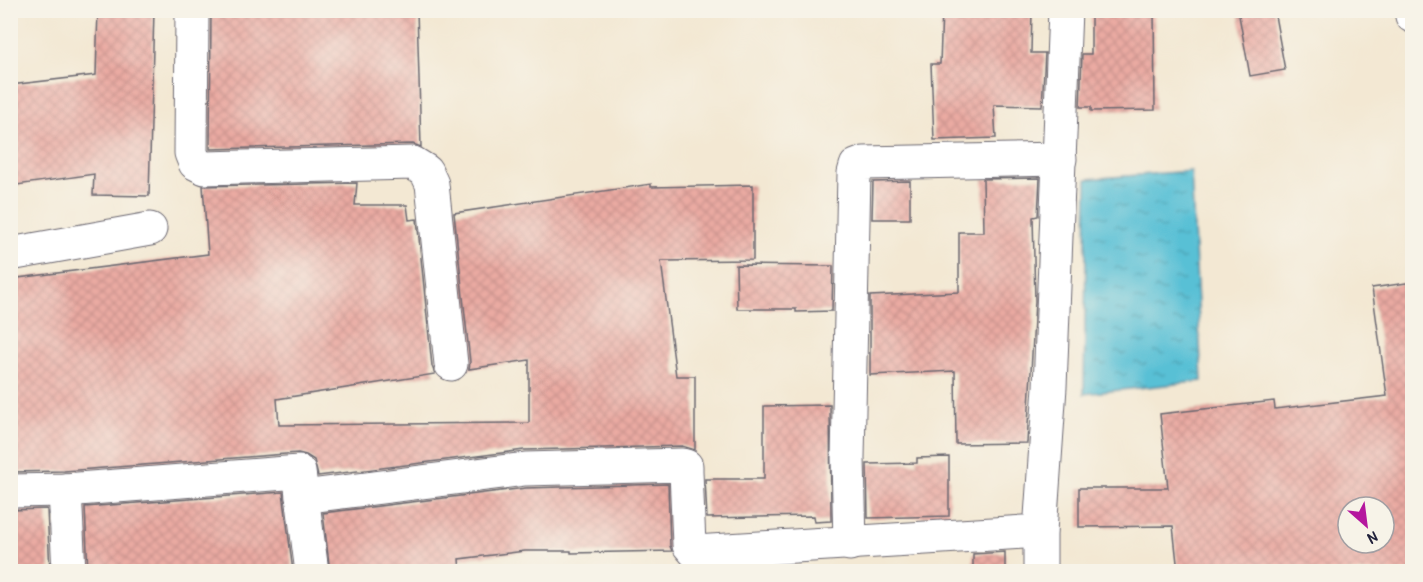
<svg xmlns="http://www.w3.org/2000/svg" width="1423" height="582" font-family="'Patrick Hand',sans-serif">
	<defs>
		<pattern id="water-ripples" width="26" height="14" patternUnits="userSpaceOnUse" patternTransform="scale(1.5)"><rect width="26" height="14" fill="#58c0d5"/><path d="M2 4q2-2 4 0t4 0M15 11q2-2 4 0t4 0" fill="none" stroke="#489cae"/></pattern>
		<pattern id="building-cross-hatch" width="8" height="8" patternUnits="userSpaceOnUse" patternTransform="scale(1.5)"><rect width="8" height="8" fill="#eaaaa2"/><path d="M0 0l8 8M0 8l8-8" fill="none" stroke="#c8928c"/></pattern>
	</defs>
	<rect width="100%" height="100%" fill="#f7f3e8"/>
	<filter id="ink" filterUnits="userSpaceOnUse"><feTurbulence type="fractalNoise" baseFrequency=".0167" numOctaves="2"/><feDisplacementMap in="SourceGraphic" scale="12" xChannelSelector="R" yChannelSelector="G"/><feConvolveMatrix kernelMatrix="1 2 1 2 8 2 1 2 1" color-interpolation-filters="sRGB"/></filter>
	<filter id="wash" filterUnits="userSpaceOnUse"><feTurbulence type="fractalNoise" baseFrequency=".008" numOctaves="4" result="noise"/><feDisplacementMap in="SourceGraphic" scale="24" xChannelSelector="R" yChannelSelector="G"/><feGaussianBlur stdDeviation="1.35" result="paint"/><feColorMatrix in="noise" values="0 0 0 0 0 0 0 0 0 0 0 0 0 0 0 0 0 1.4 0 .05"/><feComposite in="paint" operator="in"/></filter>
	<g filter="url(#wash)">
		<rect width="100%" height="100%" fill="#f3e8d3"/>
		<path fill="url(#water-ripples)" stroke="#3d7188" stroke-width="1.5" d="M 1191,171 L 1202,381 L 1084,394 L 1087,179 Z"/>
		<g id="blocks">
			<g fill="url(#building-cross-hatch)" fill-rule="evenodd">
				<path d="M 98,10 L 154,10 L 149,196 L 93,195 L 94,174 L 10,186 L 10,85 L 96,75 Z"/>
				<path d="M 211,10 L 417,10 L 421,147 L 413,144 L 210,149 Z"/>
				<path d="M 942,10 L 1032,10 L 1031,53 L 1045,53 L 1042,106 L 994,105 L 996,138 L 934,140 L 931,64 L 940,64 Z"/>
				<path d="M 1154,10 L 1155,110 L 1091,111 L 1091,107 L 1080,107 L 1082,54 L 1091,54 L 1091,11 Z"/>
				<path d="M 1238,10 L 1274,10 L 1285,70 L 1250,76 Z"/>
				<path d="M 1040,178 L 1038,216 L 1033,217 L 1035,301 L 1027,443 L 956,444 L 955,371 L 870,375 L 870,296 L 959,292 L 959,232 L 984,232 L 983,179 Z"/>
				<path d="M 910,181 L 910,219 L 872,219 L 873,182 Z"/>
				<path d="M 357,183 L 355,205 L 407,205 L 409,220 L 417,219 L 432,366 L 435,374 L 277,399 L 279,425 L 529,423 L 529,360 L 469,369 L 470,362 L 454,213 L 651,184 L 651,187 L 753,185 L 753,260 L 661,261 L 676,376 L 695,376 L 695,450 L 682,446 L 524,450 L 318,476 L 314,460 L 306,455 L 298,453 L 64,471 L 10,472 L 10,279 L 208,254 L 203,186 Z"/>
				<path d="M 736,265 L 833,266 L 832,311 L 796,312 L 796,309 L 737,309 Z"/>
				<path d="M 1413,282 L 1413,572 L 1178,572 L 1173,526 L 1079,527 L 1079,488 L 1168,488 L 1160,414 L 1274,401 L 1275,409 L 1387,396 L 1372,288 ZM 1348,507 L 1384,507 L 1384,543 L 1348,543 Z"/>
				<path d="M 830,405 L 831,521 L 815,522 L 814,516 L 707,518 L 705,479 L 764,479 L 764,406 Z"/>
				<path d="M 949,457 L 949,516 L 868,518 L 867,464 L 917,463 L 917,458 Z"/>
				<path d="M 668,484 L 670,546 L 672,551 L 571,553 L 571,551 L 525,551 L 459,559 L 460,572 L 330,572 L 323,513 L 526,488 Z"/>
				<path d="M 283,492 L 293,572 L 278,572 L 278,568 L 188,572 L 88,572 L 85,507 Z"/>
				<path d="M 47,509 L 50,572 L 10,572 L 10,510 Z"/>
				<path d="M 1005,552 L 1005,572 L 973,572 L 973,554 Z"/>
			</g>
		</g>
	</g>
	<g filter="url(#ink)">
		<use href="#blocks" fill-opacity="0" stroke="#6b6770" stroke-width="1.5"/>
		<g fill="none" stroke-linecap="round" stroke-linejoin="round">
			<defs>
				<g id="minor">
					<path d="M 192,10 L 191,153 L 195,163 L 205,168 L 413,163 L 426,171 L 432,184 L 451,364"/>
					<path d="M 1411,10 L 1412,16"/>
					<path d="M 10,254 L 150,229"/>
					<path d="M 65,490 L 69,572"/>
					<path d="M 10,491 L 65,490 L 299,472 L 312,572"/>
					<path d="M 302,497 L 525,469 L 682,465 L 686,466 L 686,471 L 689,545 L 695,552 L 1040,531 L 1050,387 L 1065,10"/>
					<path d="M 1040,531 L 1040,572"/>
					<path d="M 850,544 L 848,458 L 854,173 L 856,166 L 864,163 L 1060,159"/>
				</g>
			</defs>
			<use href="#minor" stroke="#6b6770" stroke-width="35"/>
			<use href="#minor" stroke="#fff" stroke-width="33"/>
		</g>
	</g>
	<rect width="1423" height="582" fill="none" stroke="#f7f3e8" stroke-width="36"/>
	<g transform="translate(1366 525) rotate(152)"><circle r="28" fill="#f7f3e8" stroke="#a29fa3" stroke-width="1.5"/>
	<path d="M0-4.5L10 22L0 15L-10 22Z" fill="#b5179e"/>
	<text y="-9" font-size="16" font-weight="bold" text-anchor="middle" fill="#22223b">N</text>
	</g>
</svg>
